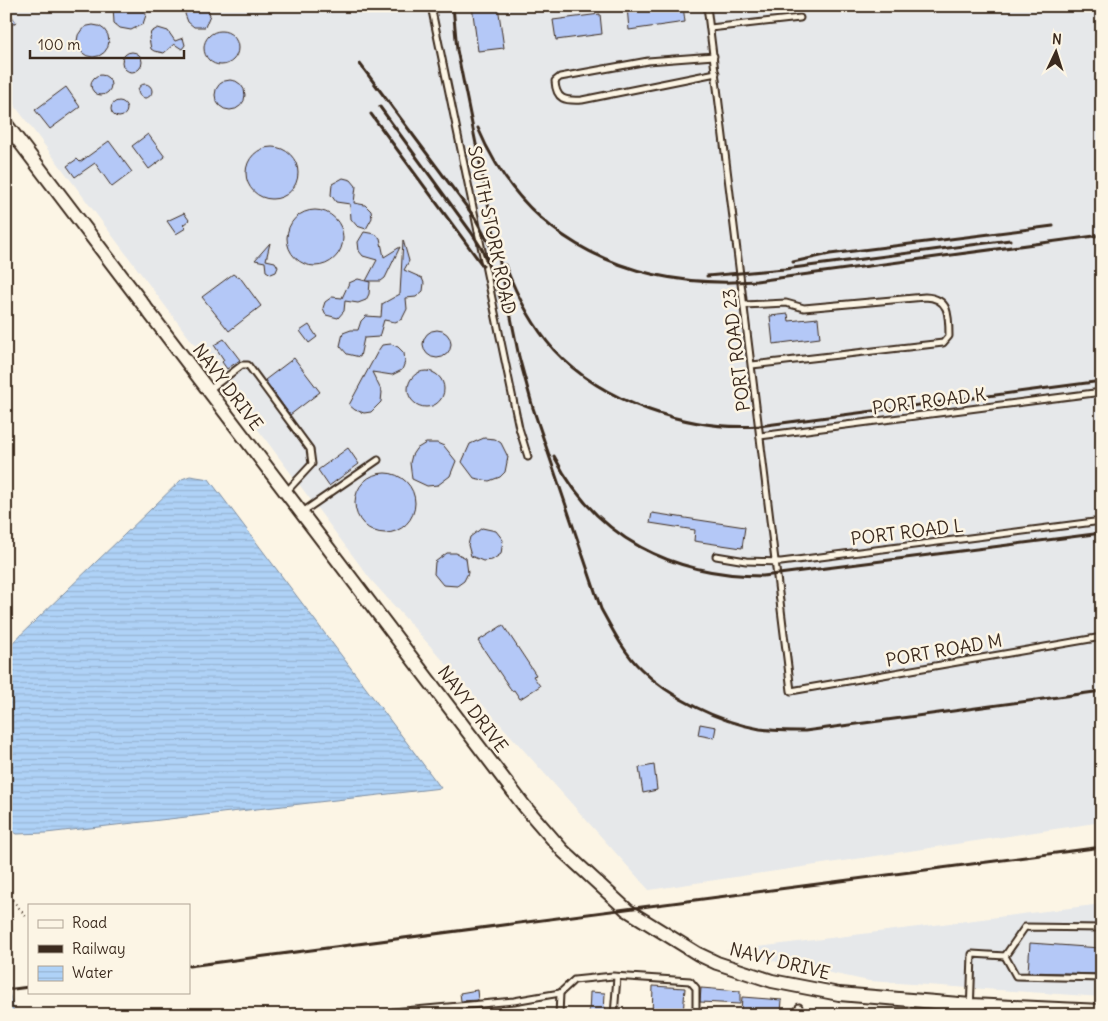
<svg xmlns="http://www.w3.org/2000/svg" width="1108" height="1021" font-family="Delius,sans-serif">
	<defs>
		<pattern id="water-rules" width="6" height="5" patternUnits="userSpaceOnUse" patternTransform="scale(1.25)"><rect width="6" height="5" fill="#afd2f7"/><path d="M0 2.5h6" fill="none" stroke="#97b4d3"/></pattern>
	</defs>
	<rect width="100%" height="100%" fill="#fcf5e5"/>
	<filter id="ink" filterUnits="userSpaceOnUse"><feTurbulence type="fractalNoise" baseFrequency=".02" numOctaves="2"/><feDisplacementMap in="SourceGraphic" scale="10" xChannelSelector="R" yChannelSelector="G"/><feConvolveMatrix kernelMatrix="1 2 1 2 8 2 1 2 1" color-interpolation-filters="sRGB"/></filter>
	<g filter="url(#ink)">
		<g fill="#e6e8ea">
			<path d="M 6,6 L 1102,6 L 1102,822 L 649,890 L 371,580 L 6,94 Z"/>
			<path d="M 1102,904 L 1102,997 L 869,981 L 725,951 Z"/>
		</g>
		<g fill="url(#water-rules)" stroke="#818fa0">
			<path d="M 190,476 L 209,479 L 214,486 L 441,788 L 46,833 L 17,834 L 6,827 L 6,649 L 182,479 Z"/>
			<path d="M 6,981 L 15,1015 L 6,1015 Z"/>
		</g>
		<g fill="#b4c8f7" stroke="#3b2a1e">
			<path d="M 113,6 L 144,6 L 146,15 L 143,24 L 131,30 L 120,28 L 114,23 Z"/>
			<path d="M 188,6 L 207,6 L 210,15 L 205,27 L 194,27 L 188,22 L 185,14 Z"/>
			<path d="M 472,6 L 498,6 L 504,48 L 478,51 Z"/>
			<path d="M 627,6 L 683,6 L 685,22 L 629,30 Z"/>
			<path d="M 6,8 L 16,22 L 6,29 Z"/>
			<path d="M 600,14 L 602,34 L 556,40 L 553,20 Z"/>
			<circle cx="93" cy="41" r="16"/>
			<path d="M 158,28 L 168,31 L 175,41 L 183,38 L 185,45 L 182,49 L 174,44 L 164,53 L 154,51 L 151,49 L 149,38 L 151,32 Z"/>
			<circle cx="221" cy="48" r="17"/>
			<circle cx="132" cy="62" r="10"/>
			<circle cx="101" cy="85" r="10"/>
			<circle cx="230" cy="95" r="15"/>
			<circle cx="145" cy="91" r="7"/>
			<path d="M 66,87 L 80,107 L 50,129 L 35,110 Z"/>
			<circle cx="119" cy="109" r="8"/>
			<path d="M 148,134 L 165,157 L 149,169 L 132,146 Z"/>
			<path d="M 109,141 L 132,172 L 112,187 L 95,163 L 75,177 L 67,166 L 77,159 L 80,162 Z"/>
			<circle cx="272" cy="173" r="26"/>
			<path d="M 343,178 L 351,180 L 356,186 L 354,203 L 365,205 L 371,211 L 372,218 L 366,229 L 357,226 L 351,219 L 350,204 L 336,202 L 331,195 L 332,184 Z"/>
			<circle cx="315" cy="238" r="28"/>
			<path d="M 184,213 L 189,220 L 183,225 L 186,228 L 176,234 L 167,221 Z"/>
			<path d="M 364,232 L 375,234 L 380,238 L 384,257 L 400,247 L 385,278 L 381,281 L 366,281 L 377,260 L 363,256 L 359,251 L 358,242 Z"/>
			<path d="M 403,240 L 409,261 L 404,270 L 422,278 L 424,283 L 423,291 L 416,297 L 406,298 L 407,309 L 402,319 L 395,322 L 384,320 L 379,337 L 364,338 L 360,357 L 347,354 L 340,346 L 343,333 L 351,330 L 358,330 L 361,321 L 366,316 L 381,317 L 382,304 L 400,294 Z"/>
			<path d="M 270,243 L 266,260 L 275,262 L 278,267 L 276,272 L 271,274 L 266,271 L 265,262 L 255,260 Z"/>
			<path d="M 233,274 L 237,277 L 239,276 L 261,306 L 229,331 L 202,297 Z"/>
			<path d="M 358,279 L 370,282 L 369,294 L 366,300 L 358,303 L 345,301 L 344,311 L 338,318 L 326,315 L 323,308 L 325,302 L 332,297 L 342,298 L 349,283 Z"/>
			<path d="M 788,314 L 789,321 L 818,318 L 820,338 L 773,344 L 770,316 Z"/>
			<path d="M 309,325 L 317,337 L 309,343 L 300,331 Z"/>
			<circle cx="437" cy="344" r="14"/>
			<path d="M 224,339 L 240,360 L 227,369 L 222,362 L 224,360 L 214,345 Z"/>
			<path d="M 391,344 L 398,347 L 404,353 L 405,362 L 402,370 L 392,375 L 372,372 L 382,392 L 381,402 L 371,412 L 364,413 L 355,410 L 349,405 L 378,351 L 382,345 Z"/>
			<path d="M 294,358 L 320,392 L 290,415 L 265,380 Z"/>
			<circle cx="426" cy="389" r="18"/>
			<path d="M 484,438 L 495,439 L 501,443 L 508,457 L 505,472 L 500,477 L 489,481 L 474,478 L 462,462 L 470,444 Z"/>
			<path d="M 426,443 L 437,443 L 444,446 L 456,461 L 450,476 L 438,485 L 427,486 L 412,479 L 410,463 L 412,455 L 416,449 Z"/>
			<path d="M 348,448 L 359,464 L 329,486 L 318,470 Z"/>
			<circle cx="385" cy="503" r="30"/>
			<path d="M 652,513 L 745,527 L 742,548 L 694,541 L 695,530 L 650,523 Z"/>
			<path d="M 482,528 L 496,531 L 503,540 L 501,554 L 492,560 L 483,561 L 471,556 L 468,545 L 470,537 Z"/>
			<path d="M 447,553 L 456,553 L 466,558 L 468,573 L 464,581 L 457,586 L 443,585 L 434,574 L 435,562 Z"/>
			<path d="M 503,625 L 536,675 L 533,676 L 540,686 L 520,699 L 514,690 L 512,691 L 478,641 Z"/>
			<path d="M 700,724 L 716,727 L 714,738 L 698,735 Z"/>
			<path d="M 654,765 L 657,790 L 643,793 L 639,768 Z"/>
			<path d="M 1030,943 L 1100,948 L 1098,974 L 1028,972 Z"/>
			<path d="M 653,986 L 685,988 L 683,1015 L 652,1015 Z"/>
			<path d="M 701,988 L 740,991 L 740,1004 L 700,1002 Z"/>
			<path d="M 477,990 L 478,1000 L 461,1001 L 460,993 Z"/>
			<path d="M 590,992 L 605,993 L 604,1015 L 589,1015 Z"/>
			<path d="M 742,997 L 782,1000 L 781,1013 L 741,1011 Z"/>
		</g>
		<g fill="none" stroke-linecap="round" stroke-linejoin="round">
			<defs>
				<g id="service">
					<path d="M 431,6 L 519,428 L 528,457"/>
					<path d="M 707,6 L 791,691 L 1102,637"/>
					<path d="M 710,28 L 800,18"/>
					<path d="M 714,56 L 648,61 L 560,77 L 555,81 C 556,100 565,101 582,100 L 716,73"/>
					<path d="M 744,305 L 786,303 L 804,308 L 925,297 C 949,298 949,314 949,336 L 943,343 L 752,365"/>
					<path d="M 209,390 L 242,365 L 248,365 L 310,449 L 312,464 L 287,491"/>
					<path d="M 760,436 L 1102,392"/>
					<path d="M 301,513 L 378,460"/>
					<path d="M 716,556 L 746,561 L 781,562 L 1102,521"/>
					<path d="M 1005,956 L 1025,927 L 1102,928"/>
					<path d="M 1005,956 L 1016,976 L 1102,978"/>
					<path d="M 392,1015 L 393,1012 L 514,1001 L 560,993 L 574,980 L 613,976 L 690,981 L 696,988 L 696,1015"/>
					<path d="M 559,1015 L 560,993"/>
					<path d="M 614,1015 L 617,977"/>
					<path d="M 798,1015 L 799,1007"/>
					<path d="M 970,1015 L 972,954 L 1005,956"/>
				</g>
				<path id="tertiary" d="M 6,124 L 525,807 L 563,851 L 627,910 L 698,954 L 717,963 L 772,981 L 839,994 L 971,1005 L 1102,1011"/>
			</defs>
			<use href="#service" stroke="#3b2a1e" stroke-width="9"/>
			<use href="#tertiary" stroke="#3b2a1e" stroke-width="16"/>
			<path stroke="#3b2a1e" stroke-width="2" stroke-dasharray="1 4" stroke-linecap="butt" d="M 6,892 L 28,919"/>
			<use href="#service" stroke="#fcf5e5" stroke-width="5"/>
			<use href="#tertiary" stroke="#fcf5e5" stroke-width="12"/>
			<g stroke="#3b2a1e" stroke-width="3">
				<path d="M 453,6 L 457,50 L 519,357 L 533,408 L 601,609 C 612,629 624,653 641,669 C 670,698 719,722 760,729 C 775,731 790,731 805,731 L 1102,691"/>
				<path d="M 360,64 L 475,218 L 493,251"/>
				<path d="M 380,107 L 471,232 L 482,249 L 503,305"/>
				<path d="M 371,114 L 483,266"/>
				<path d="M 478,128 C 527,244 634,290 756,281 L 1102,235"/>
				<path d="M 793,262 L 830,254 L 1053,226"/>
				<path d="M 505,265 C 517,296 532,325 554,350 C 603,403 689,431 759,426 L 1102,381"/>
				<path d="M 707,276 L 785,269 L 1010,240"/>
				<path d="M 554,456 C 596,539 673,576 763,576 L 1102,533"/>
				<path d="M 189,966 L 1102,847"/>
				<path d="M 6,990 L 29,987"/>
			</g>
		</g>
	</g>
	<g text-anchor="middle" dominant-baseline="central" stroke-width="5" stroke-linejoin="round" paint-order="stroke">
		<g font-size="18" fill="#3b2a1e" stroke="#fcf5e5">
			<text transform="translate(492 230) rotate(78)">SOUTH STORK ROAD</text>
			<text transform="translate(736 350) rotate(-97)">PORT ROAD 23</text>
			<text transform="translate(228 387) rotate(53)">NAVY DRIVE</text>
			<text transform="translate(929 401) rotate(-7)">PORT ROAD K</text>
			<text transform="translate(907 532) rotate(-7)">PORT ROAD L</text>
			<text transform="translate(944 650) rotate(-10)">PORT ROAD M</text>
			<text transform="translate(473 709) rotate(53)">NAVY DRIVE</text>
			<text transform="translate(780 961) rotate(14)">NAVY DRIVE</text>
		</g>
	</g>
	<rect width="1108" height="1021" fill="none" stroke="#fcf5e5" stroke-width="25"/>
	<rect x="12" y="12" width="1083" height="996" fill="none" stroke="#3b2a1e" stroke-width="2" filter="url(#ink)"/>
	<rect x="28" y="904" width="162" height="90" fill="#fcf5e5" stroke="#afa495"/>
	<rect x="38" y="920" width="25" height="8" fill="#fcf5e5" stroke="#afa495"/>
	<text x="72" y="928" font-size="15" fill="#3b2a1e">Road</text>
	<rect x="38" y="945" width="25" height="8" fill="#3b2a1e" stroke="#afa495"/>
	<text x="72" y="954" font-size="15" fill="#3b2a1e">Railway</text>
	<rect x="38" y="966" width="25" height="15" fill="url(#water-rules)" stroke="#afa495"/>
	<text x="72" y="978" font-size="15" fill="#3b2a1e">Water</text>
	<g transform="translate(1056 52) rotate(4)" stroke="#fcf5e5" stroke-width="4" paint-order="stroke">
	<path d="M0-4L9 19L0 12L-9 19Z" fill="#3b2a1e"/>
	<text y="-8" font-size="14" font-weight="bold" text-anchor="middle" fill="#3b2a1e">N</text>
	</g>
	<path d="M30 50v8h154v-8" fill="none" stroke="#3b2a1e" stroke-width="2.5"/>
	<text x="38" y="50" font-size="15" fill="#3b2a1e" stroke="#fcf5e5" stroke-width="4" paint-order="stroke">100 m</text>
</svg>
